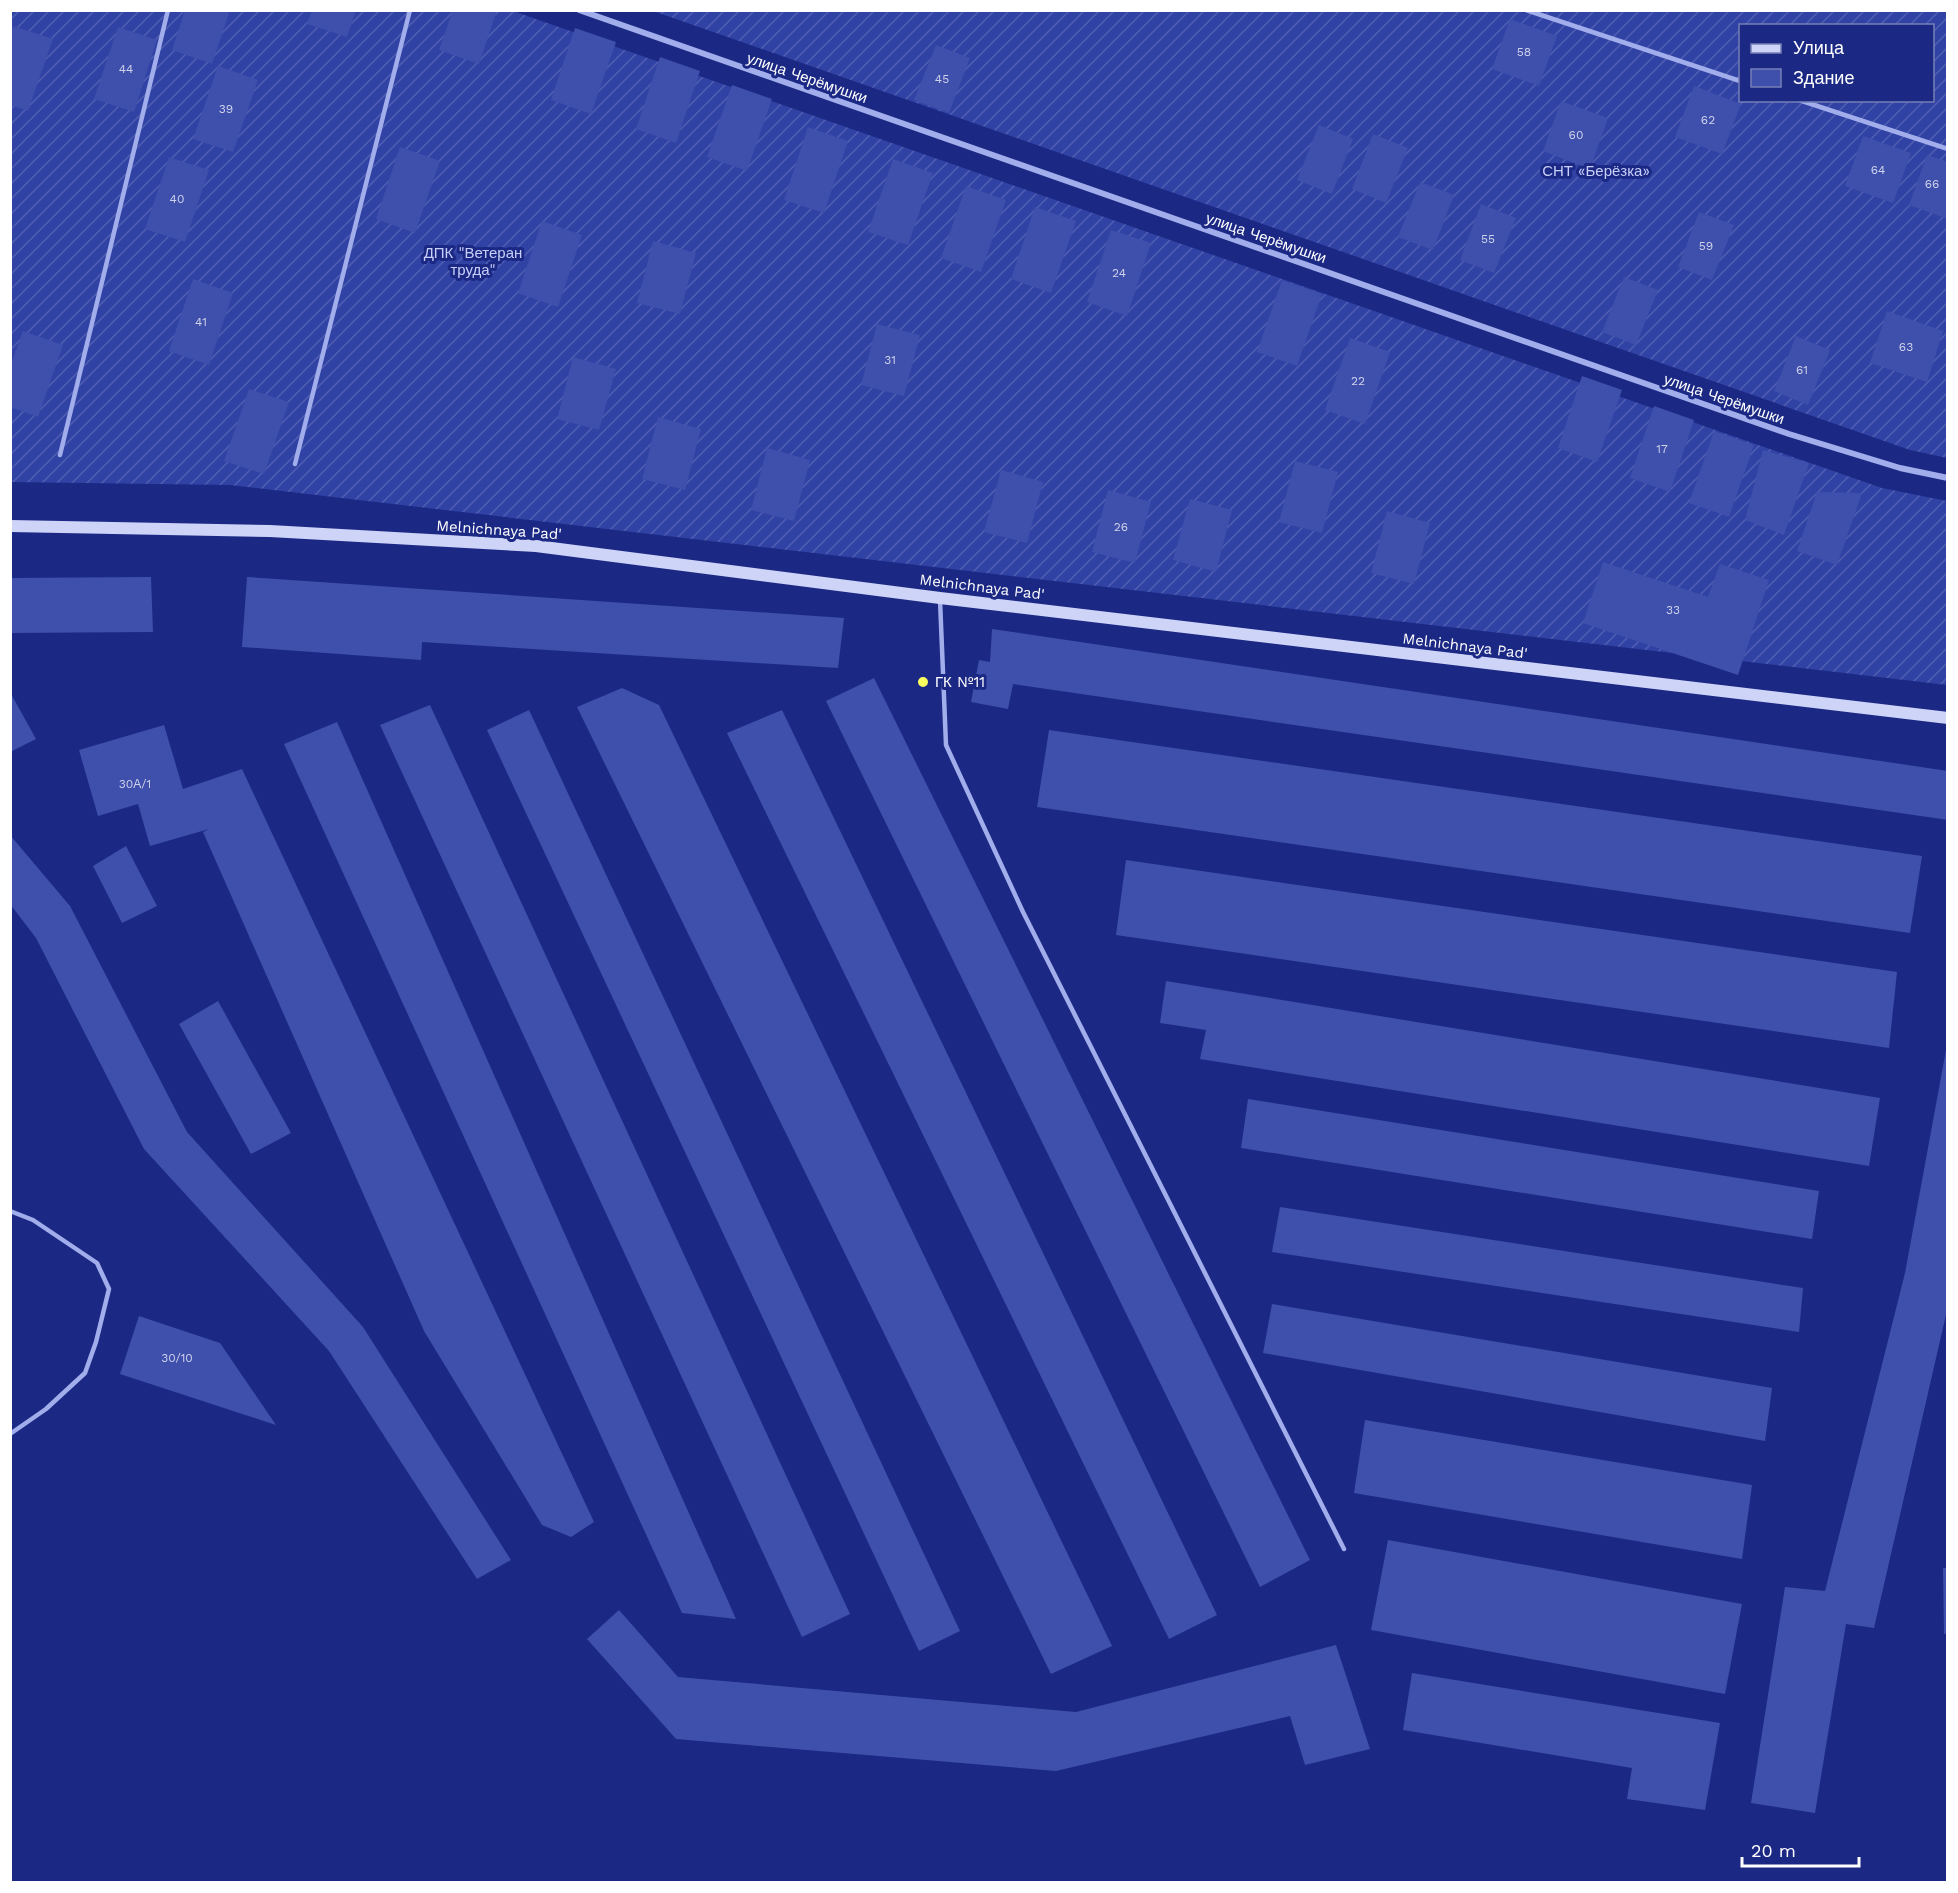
<svg xmlns="http://www.w3.org/2000/svg" width="1958" height="1893" font-family="'Work Sans',sans-serif">
	<defs>
		<pattern id="garden-furrows" width="10" height="10" patternUnits="userSpaceOnUse" patternTransform="scale(1.5)"><rect width="10" height="10" fill="#3142a5"/><path d="M-1 1l2-2M0 10L10 0M9 11l2-2" fill="none" stroke="#505eb2"/></pattern>
	</defs>
	<rect width="100%" height="100%" fill="#1b2985"/>
	<g fill="url(#garden-furrows)" fill-rule="evenodd">
		<path d="M 11,11 L 513,11 L 1882,488 L 1947,501 L 1947,685 L 230,485 L 11,482 Z"/>
		<path d="M 653,11 L 1947,11 L 1947,458 L 1910,450 ZM 1740,26 L 1932,26 L 1932,100 L 1740,100 Z"/>
	</g>
	<g fill="#3f4fac">
		<path d="M 185,10 L 230,10 L 212,64 L 172,50 Z"/>
		<path d="M 312,10 L 356,10 L 347,37 L 307,24 Z"/>
		<path d="M 453,10 L 497,10 L 479,64 L 439,50 Z"/>
		<path d="M 1510,19 L 1557,36 L 1539,86 L 1492,69 Z"/>
		<path d="M 13,26 L 53,39 L 28,111 L 10,105 L 10,33 Z"/>
		<path d="M 118,27 L 157,40 L 134,112 L 94,99 Z"/>
		<path d="M 575,28 L 616,42 L 591,114 L 551,100 Z"/>
		<path d="M 936,45 L 970,58 L 949,113 L 914,100 Z"/>
		<path d="M 660,57 L 700,71 L 676,143 L 636,129 Z"/>
		<path d="M 218,66 L 258,80 L 233,152 L 193,139 Z"/>
		<path d="M 732,85 L 772,99 L 747,171 L 707,157 Z"/>
		<path d="M 1694,86 L 1741,104 L 1722,154 L 1675,137 Z"/>
		<path d="M 1561,101 L 1608,118 L 1590,169 L 1543,151 Z"/>
		<path d="M 1319,125 L 1353,139 L 1332,194 L 1297,180 Z"/>
		<path d="M 808,127 L 848,141 L 824,213 L 784,200 Z"/>
		<path d="M 1373,134 L 1408,148 L 1386,203 L 1352,189 Z"/>
		<path d="M 1863,136 L 1911,153 L 1893,203 L 1845,186 Z"/>
		<path d="M 400,147 L 440,161 L 415,233 L 376,219 Z"/>
		<path d="M 1927,155 L 1948,162 L 1948,219 L 1909,205 Z"/>
		<path d="M 169,157 L 209,170 L 185,242 L 145,229 Z"/>
		<path d="M 893,159 L 933,173 L 908,245 L 868,232 Z"/>
		<path d="M 1420,182 L 1454,195 L 1433,250 L 1398,237 Z"/>
		<path d="M 966,186 L 1006,200 L 981,272 L 941,258 Z"/>
		<path d="M 1481,204 L 1516,218 L 1494,273 L 1460,260 Z"/>
		<path d="M 1035,207 L 1076,221 L 1051,293 L 1011,279 Z"/>
		<path d="M 1699,212 L 1734,225 L 1712,280 L 1678,267 Z"/>
		<path d="M 542,221 L 582,235 L 558,307 L 518,293 Z"/>
		<path d="M 1111,230 L 1151,243 L 1127,316 L 1087,302 Z"/>
		<path d="M 653,241 L 696,253 L 680,314 L 637,303 Z"/>
		<path d="M 1624,277 L 1658,290 L 1636,345 L 1602,332 Z"/>
		<path d="M 193,279 L 233,293 L 209,365 L 169,351 Z"/>
		<path d="M 1282,280 L 1322,294 L 1297,366 L 1257,352 Z"/>
		<path d="M 1887,311 L 1943,331 L 1927,382 L 1870,363 Z"/>
		<path d="M 877,324 L 920,335 L 904,396 L 861,385 Z"/>
		<path d="M 23,331 L 63,345 L 38,417 L 10,407 L 10,367 Z"/>
		<path d="M 1796,336 L 1830,350 L 1808,405 L 1774,391 Z"/>
		<path d="M 1350,338 L 1390,352 L 1365,424 L 1325,410 Z"/>
		<path d="M 573,357 L 616,369 L 599,430 L 557,419 Z"/>
		<path d="M 1582,376 L 1622,390 L 1597,462 L 1558,448 Z"/>
		<path d="M 249,389 L 289,402 L 264,474 L 224,461 Z"/>
		<path d="M 1654,406 L 1694,420 L 1670,492 L 1630,478 Z"/>
		<path d="M 658,417 L 701,429 L 685,490 L 642,479 Z"/>
		<path d="M 1714,431 L 1754,445 L 1729,517 L 1689,503 Z"/>
		<path d="M 767,448 L 810,460 L 794,521 L 751,510 Z"/>
		<path d="M 1763,450 L 1809,463 L 1784,535 L 1745,520 Z"/>
		<path d="M 1295,461 L 1338,472 L 1322,533 L 1279,522 Z"/>
		<path d="M 1001,470 L 1043,482 L 1027,543 L 984,532 Z"/>
		<path d="M 1108,490 L 1151,502 L 1135,563 L 1092,552 Z"/>
		<path d="M 1817,492 L 1862,493 L 1837,565 L 1797,551 Z"/>
		<path d="M 1190,499 L 1232,510 L 1216,572 L 1173,560 Z"/>
		<path d="M 1387,511 L 1430,523 L 1414,584 L 1371,573 Z"/>
		<path d="M 1603,562 L 1708,597 L 1720,564 L 1769,580 L 1738,675 L 1583,623 Z"/>
		<path d="M 151,577 L 153,632 L 10,633 L 10,578 Z"/>
		<path d="M 247,577 L 844,618 L 838,668 L 422,642 L 421,660 L 242,647 Z"/>
		<path d="M 992,629 L 1948,771 L 1948,820 L 1013,684 L 1008,709 L 971,702 L 979,660 L 990,662 Z"/>
		<path d="M 874,678 L 1310,1560 L 1260,1587 L 826,701 Z"/>
		<path d="M 622,688 L 659,705 L 1112,1646 L 1051,1674 L 577,707 Z"/>
		<path d="M 10,692 L 36,739 L 10,752 Z"/>
		<path d="M 430,705 L 850,1614 L 802,1637 L 380,725 Z"/>
		<path d="M 529,710 L 960,1631 L 919,1651 L 487,730 Z"/>
		<path d="M 782,710 L 1217,1615 L 1169,1639 L 727,733 Z"/>
		<path d="M 337,722 L 736,1619 L 682,1613 L 284,744 Z"/>
		<path d="M 164,725 L 183,789 L 242,769 L 594,1522 L 571,1537 L 542,1525 L 424,1331 L 203,832 L 209,829 L 150,846 L 138,804 L 98,816 L 79,750 Z"/>
		<path d="M 1049,730 L 1922,856 L 1910,933 L 1037,807 Z"/>
		<path d="M 10,835 L 70,906 L 187,1132 L 363,1327 L 511,1560 L 477,1579 L 329,1351 L 144,1149 L 36,938 L 10,904 Z"/>
		<path d="M 126,846 L 157,906 L 122,923 L 93,866 Z"/>
		<path d="M 1126,860 L 1897,972 L 1889,1048 L 1116,935 Z"/>
		<path d="M 1166,981 L 1880,1098 L 1869,1166 L 1200,1059 L 1206,1030 L 1160,1023 Z"/>
		<path d="M 218,1001 L 291,1133 L 251,1154 L 179,1024 Z"/>
		<path d="M 1946,1050 L 1948,1306 L 1874,1628 L 1846,1624 L 1815,1813 L 1751,1803 L 1785,1587 L 1825,1591 L 1905,1273 Z"/>
		<path d="M 1248,1099 L 1819,1191 L 1812,1239 L 1241,1148 Z"/>
		<path d="M 1280,1207 L 1803,1288 L 1799,1332 L 1272,1252 Z"/>
		<path d="M 1272,1304 L 1772,1388 L 1765,1441 L 1263,1353 Z"/>
		<path d="M 139,1316 L 220,1343 L 276,1425 L 120,1374 Z"/>
		<path d="M 1365,1420 L 1752,1485 L 1742,1559 L 1354,1493 Z"/>
		<path d="M 1388,1540 L 1742,1604 L 1725,1694 L 1371,1630 Z"/>
		<path d="M 1943,1568 L 1948,1568 L 1948,1634 L 1944,1634 Z"/>
		<path d="M 619,1610 L 678,1677 L 1076,1712 L 1336,1645 L 1370,1749 L 1305,1765 L 1290,1716 L 1056,1771 L 676,1739 L 587,1639 Z"/>
		<path d="M 1412,1673 L 1720,1723 L 1705,1810 L 1627,1799 L 1632,1768 L 1403,1730 Z"/>
	</g>
	<g fill="none" stroke-linecap="round" stroke-linejoin="round">
		<g stroke="#a2adeb" stroke-width="4.5">
			<path d="M 1526,10 L 1740,81"/>
			<path d="M 1799,100 L 1948,149"/>
			<path d="M 60,455 L 168,10"/>
			<path d="M 295,464 L 410,10"/>
			<path d="M 940,600 L 946,745 L 1023,912 L 1344,1549"/>
			<path d="M 10,1211 L 33,1220 L 97,1263 L 109,1289 L 96,1342 L 85,1373 L 46,1409 L 10,1434"/>
		</g>
		<path stroke="#a2adeb" stroke-width="6" d="M 579,10 L 1789,434 L 1900,468 L 1948,478"/>
		<path stroke="#ced3f8" stroke-width="12" d="M 10,526 L 270,531 L 536,546 L 940,598 L 1948,718"/>
	</g>
	<circle fill="#fafd5e" stroke="#1b2985" stroke-width="2" cx="923" cy="682" r="6"/>
	<g text-anchor="middle" dominant-baseline="central" stroke-width="6" stroke-linejoin="round" paint-order="stroke">
		<g font-size="12" fill="#cfd3ea">
			<text x="1524" y="52">58</text>
			<text x="126" y="69">44</text>
			<text x="942" y="79">45</text>
			<text x="226" y="109">39</text>
			<text x="1708" y="120">62</text>
			<text x="1576" y="135">60</text>
			<text x="1878" y="170">64</text>
			<text x="1932" y="184">66</text>
			<text x="177" y="199">40</text>
			<text x="1488" y="239">55</text>
			<text x="1706" y="246">59</text>
			<text x="1119" y="273">24</text>
			<text x="201" y="322">41</text>
			<text x="1906" y="347">63</text>
			<text x="890" y="360">31</text>
			<text x="1802" y="370">61</text>
			<text x="1358" y="381">22</text>
			<text x="1662" y="449">17</text>
			<text x="1121" y="527">26</text>
			<text x="1673" y="610">33</text>
			<text x="135" y="784">30А/1</text>
			<text x="177" y="1358">30/10</text>
		</g>
		<g font-size="15" fill="#fff" stroke="#1b2985">
			<text transform="translate(807 78) rotate(19)">улица Черёмушки</text>
			<text transform="translate(1266 238) rotate(19)">улица Черёмушки</text>
			<text transform="translate(1724 399) rotate(19)">улица Черёмушки</text>
			<text transform="translate(499 530) rotate(4)">Melnichnaya Pad'</text>
			<text transform="translate(982 587) rotate(7)">Melnichnaya Pad'</text>
			<text transform="translate(1465 646) rotate(7)">Melnichnaya Pad'</text>
		</g>
		<g font-size="15" fill="#c7cef8" stroke="#1b2985">
			<text x="1596" y="171">СНТ «Берёзка»</text>
			<text x="473" y="253">ДПК "Ветеран<tspan x="473" dy="17">труда"</tspan></text>
		</g>
		<g font-size="15" fill="#fff" stroke="#1b2985" text-anchor="start">
			<text x="935" y="682">ГК №11</text>
		</g>
	</g>
	<rect width="1958" height="1893" fill="none" stroke="#ffffff" stroke-width="24"/>
	<rect x="1739" y="24" width="195" height="78" fill="#1b2985" stroke="#767fb6" stroke-width="1.5"/>
	<rect x="1751" y="44" width="30" height="9" fill="#ced3f8" stroke="#767fb6" stroke-width="1.5"/>
	<text x="1793" y="54" font-size="18" fill="#ffffff">Улица</text>
	<rect x="1751" y="69" width="30" height="18" fill="#3f4fac" stroke="#767fb6" stroke-width="1.5"/>
	<text x="1793" y="84" font-size="18" fill="#ffffff">Здание</text>
	<path d="M1742 1857v9h117v-9" fill="none" stroke="#ffffff" stroke-width="3"/>
	<text x="1751" y="1857" font-size="18" fill="#ffffff" stroke="#1b2985" stroke-width="4.5" paint-order="stroke">20 m</text>
</svg>
